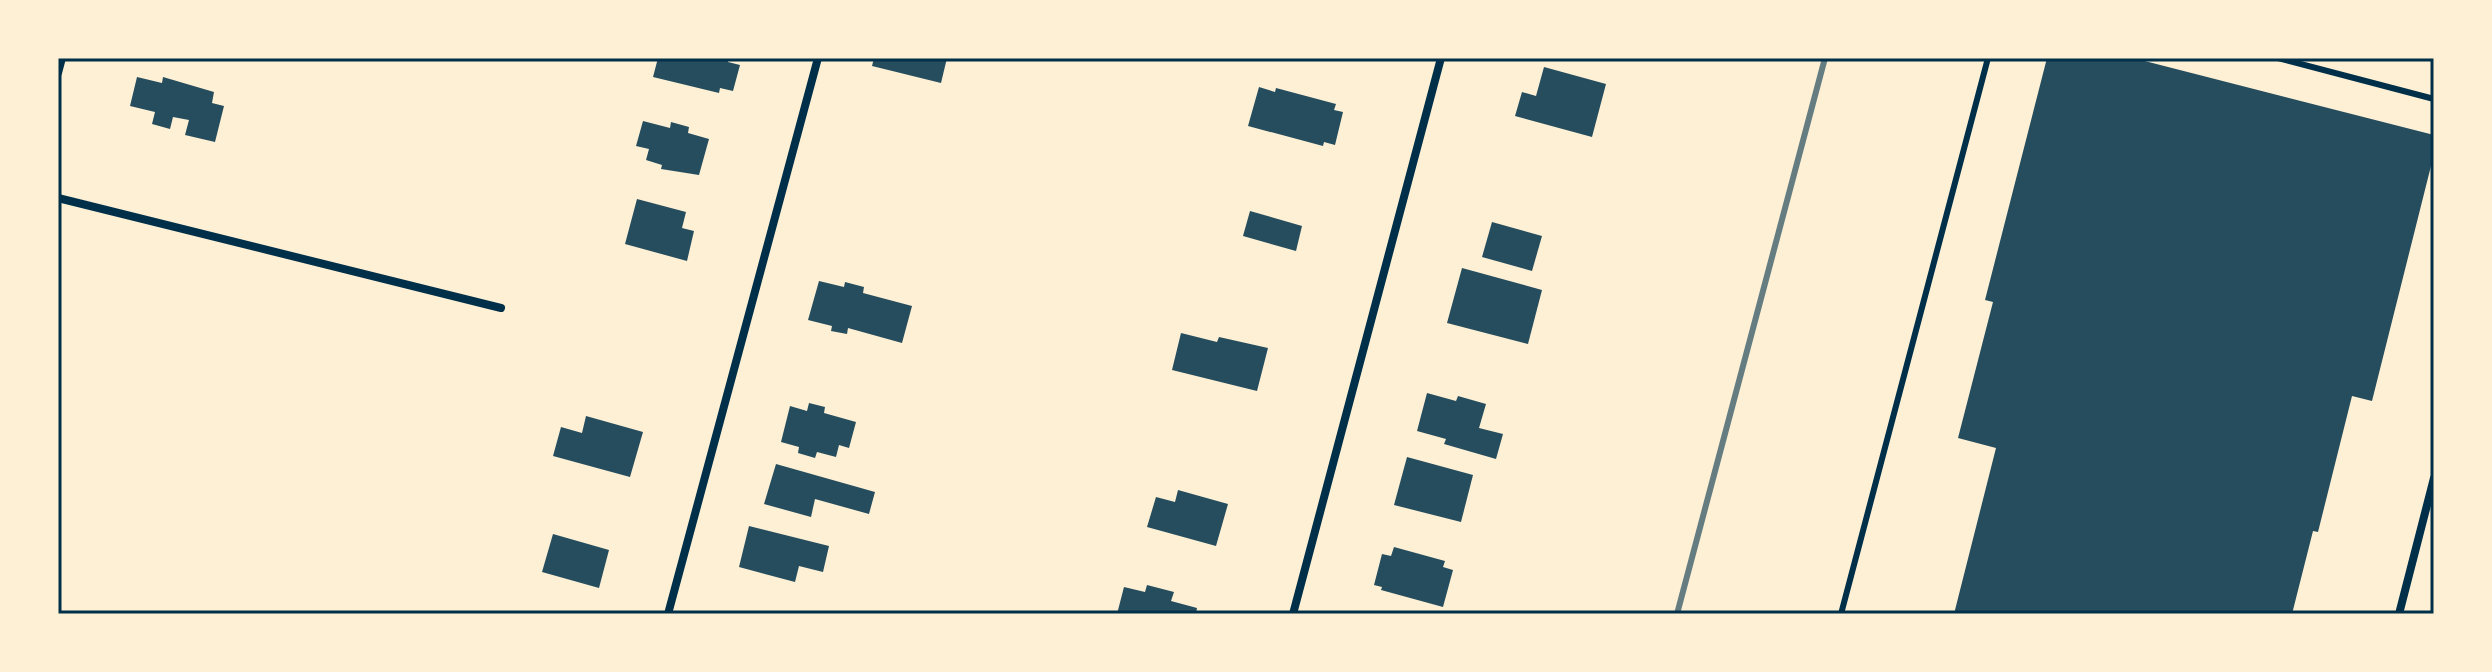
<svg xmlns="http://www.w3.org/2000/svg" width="2492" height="672" font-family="Manrope,sans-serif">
	<rect width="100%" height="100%" fill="#fdf0d5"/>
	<g fill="#264d5e">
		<path d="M 658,58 L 728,58 L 728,62 L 740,65 L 733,91 L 720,88 L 719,93 L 653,77 Z"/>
		<path d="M 874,58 L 947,58 L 941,83 L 872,66 Z"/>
		<path d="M 2047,58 L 2133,58 L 2434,135 L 2434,154 L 2372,401 L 2352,396 L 2318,532 L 2313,531 L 2292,614 L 1954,614 L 1996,448 L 1958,438 L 1993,302 L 1985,300 Z"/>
		<path d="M 1544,67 L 1606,84 L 1592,137 L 1515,116 L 1522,92 L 1536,96 Z"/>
		<path d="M 137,77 L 162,83 L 163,77 L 214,92 L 212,103 L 224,106 L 215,142 L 185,135 L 189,120 L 173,117 L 170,129 L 152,124 L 155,112 L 130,106 Z"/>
		<path d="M 1259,87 L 1275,92 L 1276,88 L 1336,104 L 1334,110 L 1343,112 L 1335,145 L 1324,142 L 1323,146 L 1248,126 Z"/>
		<path d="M 643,121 L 670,128 L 671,122 L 689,127 L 688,133 L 709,139 L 699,175 L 661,169 L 662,165 L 646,160 L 649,149 L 636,146 Z"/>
		<path d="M 637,199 L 686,212 L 682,228 L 694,231 L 687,261 L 625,244 Z"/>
		<path d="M 1250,211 L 1302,226 L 1296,251 L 1243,236 Z"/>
		<path d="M 1492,222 L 1542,236 L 1532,271 L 1482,257 Z"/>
		<path d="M 1462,268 L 1542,290 L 1528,344 L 1447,323 Z"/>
		<path d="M 819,281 L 844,287 L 845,282 L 864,287 L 863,293 L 912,306 L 902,343 L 848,328 L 847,334 L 831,331 L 832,326 L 808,320 Z"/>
		<path d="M 1181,333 L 1217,342 L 1219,337 L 1268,348 L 1257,391 L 1172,370 Z"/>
		<path d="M 1427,393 L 1456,401 L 1458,396 L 1486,404 L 1479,428 L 1503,434 L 1496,459 L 1444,444 L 1446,439 L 1417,431 Z"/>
		<path d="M 809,403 L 825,407 L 824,413 L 856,422 L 849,448 L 839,445 L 836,457 L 817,452 L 815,458 L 798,453 L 799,447 L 781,442 L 790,406 L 807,411 Z"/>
		<path d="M 586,416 L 643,432 L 630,477 L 553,456 L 561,427 L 582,433 Z"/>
		<path d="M 1407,457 L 1473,475 L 1461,522 L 1394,505 Z"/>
		<path d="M 776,464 L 875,492 L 869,514 L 815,499 L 811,517 L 764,504 Z"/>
		<path d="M 1178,490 L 1228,504 L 1216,546 L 1147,527 L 1156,497 L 1175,502 Z"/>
		<path d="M 749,526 L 829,546 L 823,572 L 799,566 L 795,582 L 739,567 Z"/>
		<path d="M 553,534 L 609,550 L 599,588 L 542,572 Z"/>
		<path d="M 1394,547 L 1445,561 L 1443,567 L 1453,570 L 1443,607 L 1381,590 L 1382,587 L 1374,585 L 1382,554 L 1391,556 Z"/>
		<path d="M 1147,585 L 1174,592 L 1171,601 L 1197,608 L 1196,614 L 1117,614 L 1124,587 L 1145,592 Z"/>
	</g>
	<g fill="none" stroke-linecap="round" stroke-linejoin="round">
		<g stroke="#003049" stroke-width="6">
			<path d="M 2278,58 L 2434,99"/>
			<path d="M 1841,614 L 1988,58"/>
		</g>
		<g stroke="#003049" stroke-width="8">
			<path d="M 58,73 L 62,58"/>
			<path d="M 58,198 L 501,308"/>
			<path d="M 668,614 L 818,58"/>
			<path d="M 1293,614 L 1441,58"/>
			<path d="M 2399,614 L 2434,478"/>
		</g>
		<path stroke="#657d81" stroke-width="6" d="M 1677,614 L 1825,58"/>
	</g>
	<rect width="2492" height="672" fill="none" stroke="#fdf0d5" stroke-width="120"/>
	<rect x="60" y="60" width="2372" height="552" fill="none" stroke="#003049" stroke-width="3"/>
</svg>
